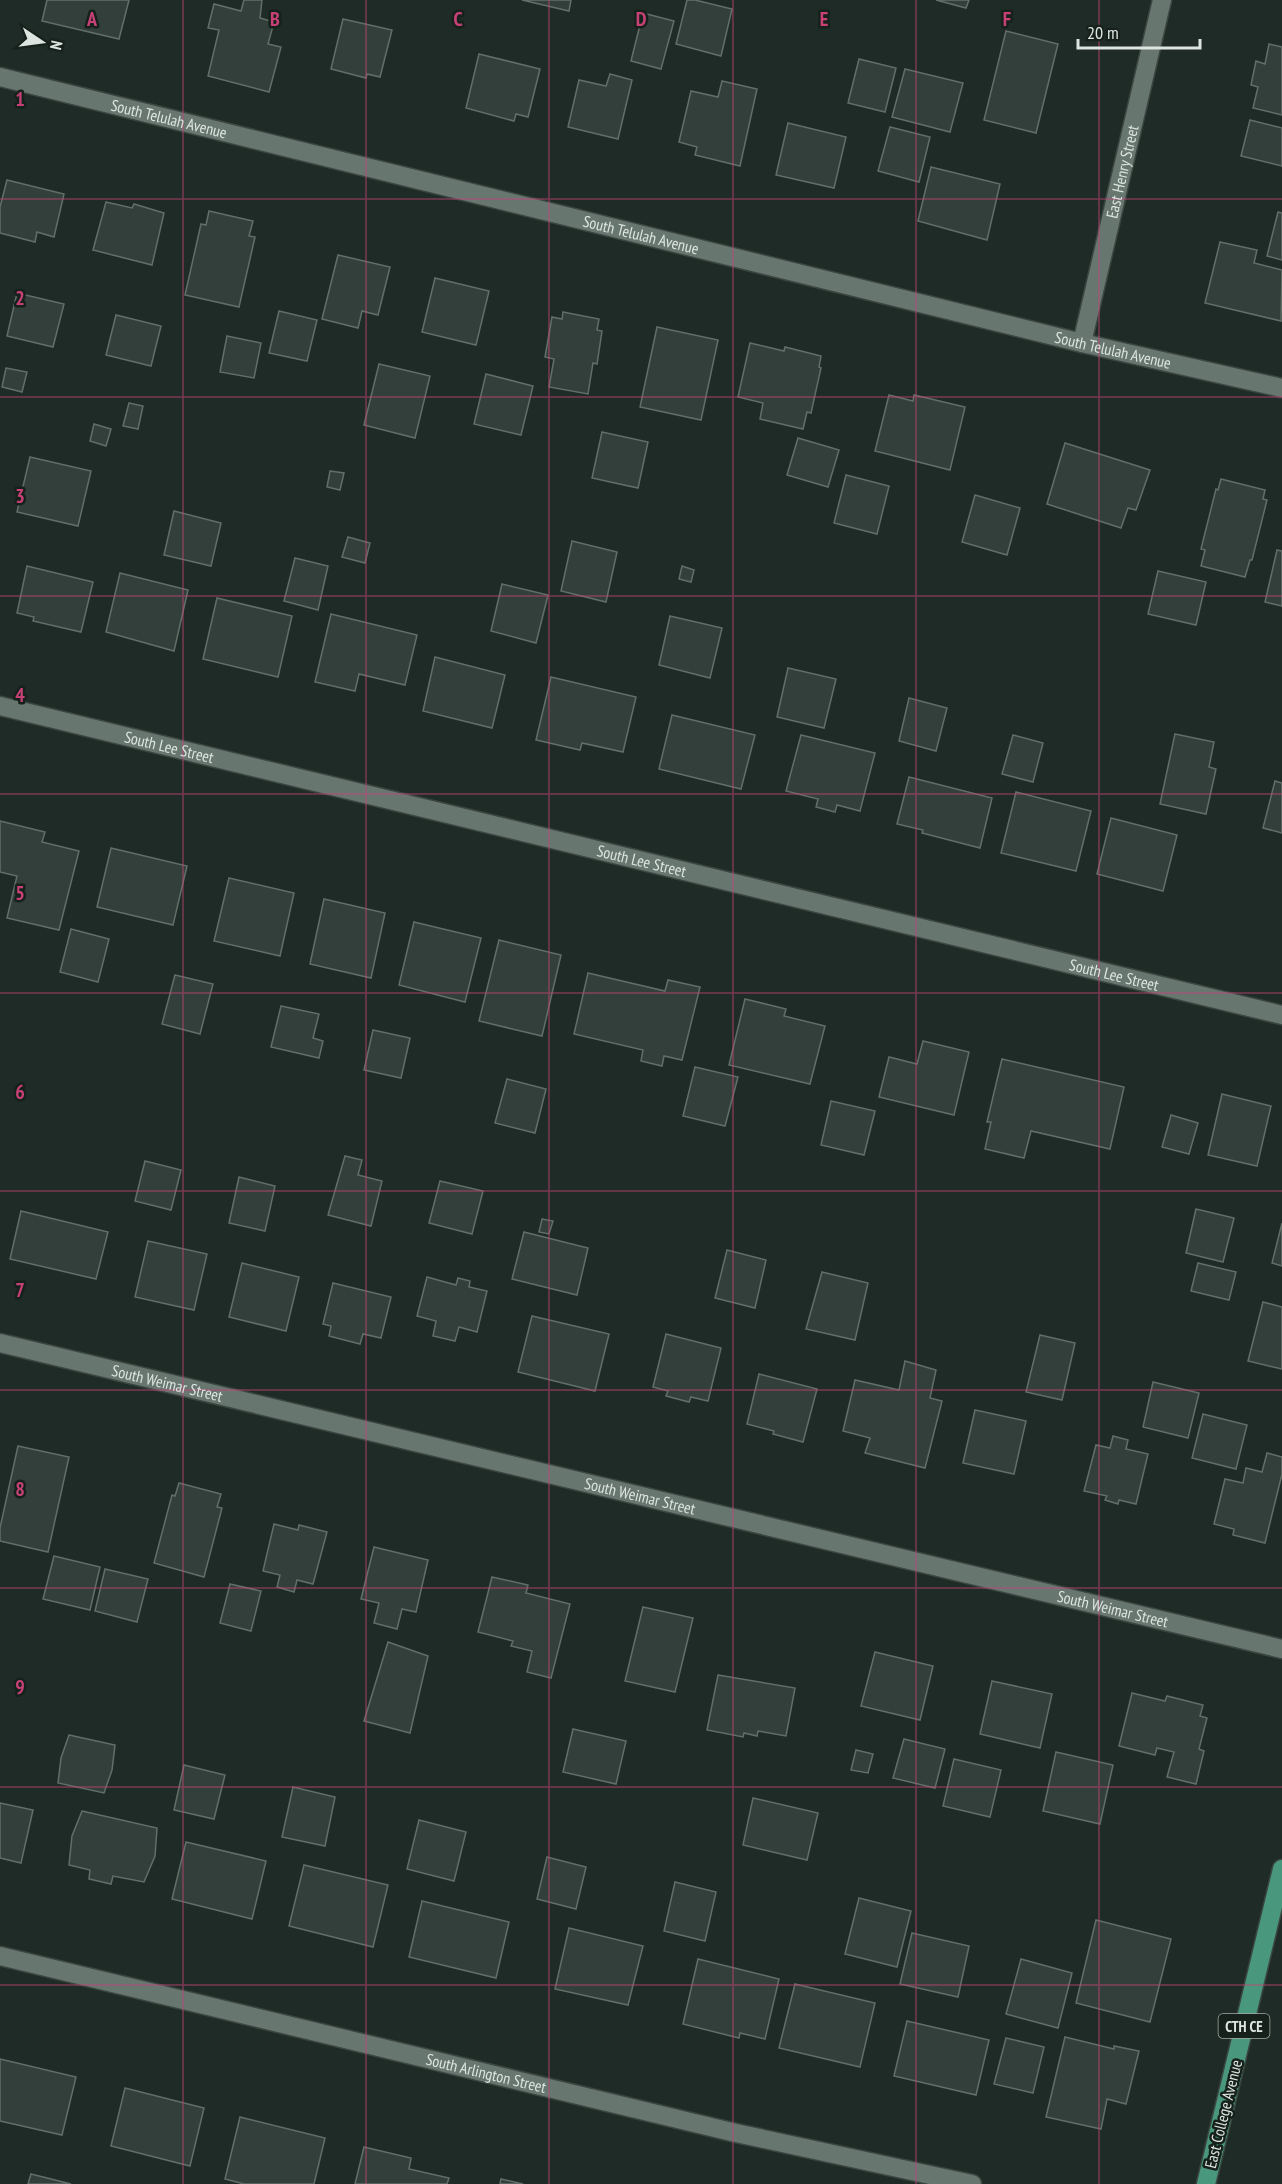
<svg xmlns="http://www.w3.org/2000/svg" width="1282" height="2184" font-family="'PT Sans Narrow',sans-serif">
	<rect width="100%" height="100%" fill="#1f2b26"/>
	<g fill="#333f3a" stroke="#626f69" stroke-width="1.5">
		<path d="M 47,0 L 129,0 L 119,39 L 42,21 Z"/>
		<path d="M 244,0 L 262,0 L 260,18 L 274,22 L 268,44 L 281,47 L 269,92 L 208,76 L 219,30 L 208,28 L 214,4 L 241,11 Z"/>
		<path d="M 522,0 L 571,0 L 569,11 Z"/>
		<path d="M 687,0 L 695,0 L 732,9 L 721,56 L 676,44 Z"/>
		<path d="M 936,0 L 969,0 L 966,8 Z"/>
		<path d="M 643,13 L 674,21 L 661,69 L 631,61 Z"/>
		<path d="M 343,19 L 392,30 L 380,77 L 367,74 L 366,78 L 331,69 Z"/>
		<path d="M 1006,31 L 1058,44 L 1036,133 L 984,120 Z"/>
		<path d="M 1269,44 L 1282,47 L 1282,115 L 1253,108 L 1258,87 L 1251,85 L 1256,61 L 1265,64 Z"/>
		<path d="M 479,54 L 540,69 L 528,117 L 516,114 L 514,121 L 466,108 Z"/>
		<path d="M 859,59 L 896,68 L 885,112 L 848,103 Z"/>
		<path d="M 905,69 L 963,83 L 950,132 L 892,117 Z"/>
		<path d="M 610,74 L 632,80 L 618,139 L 568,127 L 579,80 L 606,86 Z"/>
		<path d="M 722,81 L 757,89 L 740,166 L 695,155 L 697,147 L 679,142 L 691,91 L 718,97 Z"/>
		<path d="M 1250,120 L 1282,128 L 1282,166 L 1241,156 Z"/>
		<path d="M 788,123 L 846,137 L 834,188 L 776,175 Z"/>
		<path d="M 890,127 L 930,137 L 919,182 L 878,171 Z"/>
		<path d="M 931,167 L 1000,184 L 987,240 L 918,221 Z"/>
		<path d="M 7,180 L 64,194 L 54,237 L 37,232 L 35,242 L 0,233 L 0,207 Z"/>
		<path d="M 106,202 L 132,208 L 134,204 L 164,213 L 152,265 L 93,250 Z"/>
		<path d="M 209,211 L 253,221 L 249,236 L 255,237 L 239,307 L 185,295 L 201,224 L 206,225 Z"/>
		<path d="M 1278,212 L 1282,213 L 1282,260 L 1267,256 Z"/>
		<path d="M 1220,242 L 1257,250 L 1254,263 L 1282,270 L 1281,321 L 1205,303 Z"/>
		<path d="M 338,255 L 390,267 L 378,315 L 362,311 L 358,328 L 322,319 Z"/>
		<path d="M 435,278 L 489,291 L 476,345 L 422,332 Z"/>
		<path d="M 17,293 L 64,304 L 53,347 L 7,336 Z"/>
		<path d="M 279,311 L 317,320 L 307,361 L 269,353 Z"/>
		<path d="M 563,312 L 599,319 L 597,330 L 602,331 L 597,364 L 593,363 L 588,394 L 549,387 L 554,359 L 545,357 L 552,317 L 562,319 Z"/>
		<path d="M 116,315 L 161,326 L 151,366 L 106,355 Z"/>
		<path d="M 657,327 L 718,340 L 701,420 L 640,407 Z"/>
		<path d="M 227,336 L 261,343 L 254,378 L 220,372 Z"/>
		<path d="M 750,343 L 784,351 L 785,347 L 821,356 L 819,367 L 821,368 L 811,413 L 807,412 L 803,429 L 760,419 L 763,403 L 738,397 Z"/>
		<path d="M 379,364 L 430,376 L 415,438 L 364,425 Z"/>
		<path d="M 6,368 L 27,372 L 22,392 L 2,387 Z"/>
		<path d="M 486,374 L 533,386 L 521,435 L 474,424 Z"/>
		<path d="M 889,395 L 913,401 L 914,395 L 965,407 L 950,470 L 875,451 Z"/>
		<path d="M 129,403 L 143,406 L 138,429 L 123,426 Z"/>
		<path d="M 94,424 L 111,429 L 106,446 L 90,441 Z"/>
		<path d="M 602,432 L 648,442 L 638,488 L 592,478 Z"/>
		<path d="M 798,438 L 839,450 L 828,487 L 787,475 Z"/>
		<path d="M 1065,443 L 1150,470 L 1136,510 L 1128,508 L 1121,528 L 1047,504 Z"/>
		<path d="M 30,457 L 91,471 L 78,526 L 17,512 Z"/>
		<path d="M 330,471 L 344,473 L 340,490 L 327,487 Z"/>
		<path d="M 846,475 L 889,486 L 877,534 L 834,523 Z"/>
		<path d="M 1221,479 L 1265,490 L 1263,499 L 1267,500 L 1252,560 L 1250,560 L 1245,577 L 1201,566 L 1205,550 L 1201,549 L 1216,489 L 1218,490 Z"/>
		<path d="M 975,495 L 1020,508 L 1007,555 L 962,542 Z"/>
		<path d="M 174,511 L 221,523 L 211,566 L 164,555 Z"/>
		<path d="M 348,537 L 370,543 L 365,563 L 342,557 Z"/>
		<path d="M 572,541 L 617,552 L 606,602 L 561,591 Z"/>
		<path d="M 1277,550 L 1282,551 L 1282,606 L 1265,602 Z"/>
		<path d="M 295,558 L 328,566 L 318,610 L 284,601 Z"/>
		<path d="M 27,566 L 93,582 L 81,632 L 33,621 L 34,617 L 17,613 Z"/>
		<path d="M 682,566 L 694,570 L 691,582 L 679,579 Z"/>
		<path d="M 1158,571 L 1206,582 L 1196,625 L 1148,614 Z"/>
		<path d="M 120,573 L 188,590 L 174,651 L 106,632 Z"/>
		<path d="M 502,584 L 548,595 L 536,643 L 491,631 Z"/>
		<path d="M 217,598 L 292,616 L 278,677 L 203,659 Z"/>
		<path d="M 331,614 L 417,635 L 405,685 L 359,674 L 355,691 L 315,682 Z"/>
		<path d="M 670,616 L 722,628 L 710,678 L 659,665 Z"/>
		<path d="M 435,657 L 505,675 L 492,728 L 423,711 Z"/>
		<path d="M 788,668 L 836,679 L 824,728 L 777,717 Z"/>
		<path d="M 551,677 L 636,697 L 623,752 L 582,743 L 580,750 L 536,740 Z"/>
		<path d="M 909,698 L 947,708 L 936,751 L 899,741 Z"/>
		<path d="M 672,715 L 755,735 L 741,789 L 659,769 Z"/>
		<path d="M 1175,734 L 1214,742 L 1209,767 L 1216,769 L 1206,814 L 1160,804 Z"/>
		<path d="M 801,735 L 875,753 L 860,811 L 837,805 L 835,812 L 816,807 L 818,799 L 786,791 Z"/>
		<path d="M 1013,735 L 1043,743 L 1033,782 L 1002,774 Z"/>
		<path d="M 909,777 L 992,798 L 980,848 L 922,833 L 923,830 L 897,824 Z"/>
		<path d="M 1275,781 L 1282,783 L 1282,833 L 1263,828 Z"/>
		<path d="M 1016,792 L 1091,811 L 1076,871 L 1001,853 Z"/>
		<path d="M 1111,818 L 1177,835 L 1163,891 L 1097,874 Z"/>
		<path d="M 0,821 L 45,832 L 42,842 L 79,851 L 59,930 L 7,918 L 17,876 L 0,872 Z"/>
		<path d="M 111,848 L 187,866 L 173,925 L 97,907 Z"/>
		<path d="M 229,878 L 294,893 L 280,956 L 214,941 Z"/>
		<path d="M 324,899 L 385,913 L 371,978 L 310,964 Z"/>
		<path d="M 414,922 L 481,938 L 465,1002 L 399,985 Z"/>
		<path d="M 71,929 L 109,939 L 98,982 L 60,972 Z"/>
		<path d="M 499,940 L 561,955 L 542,1036 L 479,1021 Z"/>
		<path d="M 588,973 L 665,991 L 668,980 L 700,987 L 682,1060 L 664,1056 L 662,1066 L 641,1061 L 643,1050 L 574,1034 Z"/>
		<path d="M 175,975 L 213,984 L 200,1034 L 162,1024 Z"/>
		<path d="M 745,999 L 786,1009 L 784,1016 L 825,1026 L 810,1084 L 729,1065 Z"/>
		<path d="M 281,1006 L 319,1014 L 313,1038 L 323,1041 L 319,1058 L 271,1047 Z"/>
		<path d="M 373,1030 L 410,1038 L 401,1078 L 364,1070 Z"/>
		<path d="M 923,1041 L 969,1052 L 954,1115 L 879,1097 L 889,1057 L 917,1064 Z"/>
		<path d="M 1002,1059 L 1124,1087 L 1110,1149 L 1031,1131 L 1024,1158 L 985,1149 L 991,1122 L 987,1122 Z"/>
		<path d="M 695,1067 L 738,1077 L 725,1126 L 683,1116 Z"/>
		<path d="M 507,1079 L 546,1089 L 535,1133 L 495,1123 Z"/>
		<path d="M 1222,1094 L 1271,1106 L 1257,1166 L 1208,1155 Z"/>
		<path d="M 831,1101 L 875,1111 L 864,1155 L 821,1145 Z"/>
		<path d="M 1171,1115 L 1198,1123 L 1189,1154 L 1162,1147 Z"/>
		<path d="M 345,1156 L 362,1160 L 358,1175 L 382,1181 L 371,1226 L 328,1215 Z"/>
		<path d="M 145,1161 L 181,1170 L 171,1210 L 135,1201 Z"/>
		<path d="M 239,1177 L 275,1186 L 265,1231 L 229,1223 Z"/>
		<path d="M 440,1181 L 483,1191 L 472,1234 L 429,1223 Z"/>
		<path d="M 1196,1209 L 1234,1218 L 1223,1262 L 1186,1253 Z"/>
		<path d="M 21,1211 L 108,1232 L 96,1279 L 10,1259 Z"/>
		<path d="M 542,1219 L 553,1221 L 549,1234 L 539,1232 Z"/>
		<path d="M 1282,1223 L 1282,1266 L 1272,1263 Z"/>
		<path d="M 524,1232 L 588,1248 L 577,1295 L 512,1279 Z"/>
		<path d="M 148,1241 L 207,1254 L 194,1310 L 135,1297 Z"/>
		<path d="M 727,1250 L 766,1260 L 755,1308 L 715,1298 Z"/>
		<path d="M 242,1263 L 299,1277 L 286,1331 L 229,1317 Z"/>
		<path d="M 1198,1263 L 1236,1272 L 1229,1300 L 1191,1291 Z"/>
		<path d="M 822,1272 L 868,1283 L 855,1340 L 806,1329 Z"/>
		<path d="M 427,1277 L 456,1285 L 458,1278 L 470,1281 L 469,1287 L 487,1291 L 477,1332 L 459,1327 L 455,1341 L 433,1336 L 436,1321 L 417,1316 Z"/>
		<path d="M 333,1283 L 391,1297 L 381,1338 L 363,1334 L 360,1344 L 329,1336 L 331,1326 L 323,1324 Z"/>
		<path d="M 1263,1302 L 1282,1307 L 1282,1369 L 1248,1361 Z"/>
		<path d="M 532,1316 L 609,1334 L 595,1391 L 518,1372 Z"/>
		<path d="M 666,1334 L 721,1348 L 708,1401 L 691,1397 L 689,1402 L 666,1396 L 668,1391 L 653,1387 Z"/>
		<path d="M 1040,1335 L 1075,1343 L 1062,1400 L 1026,1392 Z"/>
		<path d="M 905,1361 L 936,1370 L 930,1398 L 942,1401 L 925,1468 L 865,1453 L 870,1438 L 843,1431 L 855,1380 L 899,1390 Z"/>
		<path d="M 759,1374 L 817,1389 L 803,1442 L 773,1434 L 774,1431 L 747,1424 Z"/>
		<path d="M 1153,1382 L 1199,1393 L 1188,1438 L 1143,1427 Z"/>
		<path d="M 975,1410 L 1026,1421 L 1014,1474 L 963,1463 Z"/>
		<path d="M 1203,1414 L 1247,1425 L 1236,1469 L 1192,1458 Z"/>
		<path d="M 1113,1436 L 1128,1440 L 1126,1449 L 1148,1454 L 1136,1504 L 1119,1500 L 1118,1504 L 1105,1500 L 1107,1496 L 1084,1491 L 1096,1445 L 1110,1448 Z"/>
		<path d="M 18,1446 L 69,1457 L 48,1552 L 0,1541 L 0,1528 Z"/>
		<path d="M 1267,1453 L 1282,1457 L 1282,1474 L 1265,1543 L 1233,1535 L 1234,1529 L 1214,1524 L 1225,1479 L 1243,1483 L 1246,1468 L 1262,1472 Z"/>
		<path d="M 179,1483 L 221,1494 L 217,1507 L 222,1508 L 204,1577 L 154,1563 L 172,1495 L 175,1496 Z"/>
		<path d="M 274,1524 L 298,1530 L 299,1525 L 327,1532 L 313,1584 L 297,1580 L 294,1592 L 277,1587 L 280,1575 L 263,1571 Z"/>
		<path d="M 374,1547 L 428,1560 L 416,1612 L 402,1609 L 397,1629 L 374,1623 L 379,1603 L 361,1599 Z"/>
		<path d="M 54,1556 L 100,1567 L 90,1610 L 43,1599 Z"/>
		<path d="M 105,1569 L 148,1579 L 137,1622 L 95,1611 Z"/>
		<path d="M 492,1577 L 528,1585 L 526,1593 L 570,1604 L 551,1678 L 527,1672 L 532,1651 L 511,1646 L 513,1641 L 478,1632 Z"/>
		<path d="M 230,1584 L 261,1591 L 251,1631 L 220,1623 Z"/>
		<path d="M 643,1607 L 693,1618 L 675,1692 L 625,1681 Z"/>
		<path d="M 388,1642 L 428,1656 L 410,1733 L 364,1721 Z"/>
		<path d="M 875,1652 L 933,1666 L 920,1720 L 861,1706 Z"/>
		<path d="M 718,1675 L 795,1688 L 786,1736 L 758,1731 L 757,1736 L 744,1733 L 743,1737 L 707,1730 Z"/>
		<path d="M 992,1681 L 1052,1694 L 1040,1748 L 980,1734 Z"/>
		<path d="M 1132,1693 L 1165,1701 L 1167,1696 L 1203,1705 L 1200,1716 L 1207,1718 L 1199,1749 L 1204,1751 L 1196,1784 L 1167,1777 L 1174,1752 L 1157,1748 L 1155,1755 L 1119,1746 Z"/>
		<path d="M 573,1729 L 626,1741 L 616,1784 L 563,1772 Z"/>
		<path d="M 69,1735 L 115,1745 L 112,1770 L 104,1793 L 58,1783 L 61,1758 Z"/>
		<path d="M 904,1739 L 945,1749 L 935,1788 L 893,1778 Z"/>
		<path d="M 856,1750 L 873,1754 L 868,1773 L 851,1770 Z"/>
		<path d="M 1056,1752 L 1113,1765 L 1100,1824 L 1043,1811 Z"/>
		<path d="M 954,1759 L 1001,1770 L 990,1817 L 943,1806 Z"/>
		<path d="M 184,1765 L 225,1775 L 214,1819 L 174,1810 Z"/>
		<path d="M 293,1787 L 335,1797 L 325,1846 L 282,1837 Z"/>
		<path d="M 753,1798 L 818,1813 L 807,1860 L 743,1845 Z"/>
		<path d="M 0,1803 L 33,1810 L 21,1863 L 0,1858 Z"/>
		<path d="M 82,1811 L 157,1828 L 155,1856 L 144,1882 L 113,1876 L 111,1884 L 89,1879 L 90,1870 L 69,1865 L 72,1836 Z"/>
		<path d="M 419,1820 L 466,1832 L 454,1881 L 407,1869 Z"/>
		<path d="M 186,1842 L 266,1861 L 252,1919 L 172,1899 Z"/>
		<path d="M 547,1857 L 586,1867 L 576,1909 L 537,1899 Z"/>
		<path d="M 304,1865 L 388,1885 L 373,1947 L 289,1926 Z"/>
		<path d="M 675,1882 L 716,1892 L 705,1941 L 664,1931 Z"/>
		<path d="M 859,1898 L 911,1911 L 897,1967 L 845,1954 Z"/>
		<path d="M 422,1901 L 509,1922 L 496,1978 L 409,1957 Z"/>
		<path d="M 1096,1920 L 1171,1939 L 1150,2022 L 1076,2003 Z"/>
		<path d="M 569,1928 L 643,1946 L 628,2005 L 555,1989 Z"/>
		<path d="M 912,1933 L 969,1946 L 958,1997 L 900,1984 Z"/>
		<path d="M 698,1959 L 779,1979 L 765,2039 L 740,2033 L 739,2038 L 683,2024 Z"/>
		<path d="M 1021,1959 L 1072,1973 L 1058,2028 L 1006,2014 Z"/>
		<path d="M 795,1984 L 875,2003 L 860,2067 L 779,2048 Z"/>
		<path d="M 907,2021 L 989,2040 L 976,2095 L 894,2076 Z"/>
		<path d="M 1065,2037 L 1114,2049 L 1114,2046 L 1139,2051 L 1126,2104 L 1107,2099 L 1101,2129 L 1046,2117 Z"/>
		<path d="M 1006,2038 L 1044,2047 L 1033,2093 L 994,2084 Z"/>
		<path d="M 0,2059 L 76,2077 L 62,2135 L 0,2121 Z"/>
		<path d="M 125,2088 L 204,2108 L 190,2166 L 111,2146 Z"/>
		<path d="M 240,2117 L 325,2138 L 314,2184 L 244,2184 L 225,2179 Z"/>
		<path d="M 364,2147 L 411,2158 L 409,2169 L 449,2178 L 447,2184 L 355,2184 Z"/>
		<path d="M 31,2174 L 71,2184 L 28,2184 Z"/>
		<path d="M 501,2179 L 523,2184 L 500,2184 Z"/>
	</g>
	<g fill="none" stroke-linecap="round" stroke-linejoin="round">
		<defs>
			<g id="minor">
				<path id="s1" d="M 0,77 L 1082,343 L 1282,388"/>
				<path id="s2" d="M 1082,343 L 1162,0"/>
				<path id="s3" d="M 0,706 L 1282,1015"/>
				<path id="s4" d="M 0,1343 L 1282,1649"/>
				<path id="s5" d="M 0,1956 L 736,2133 L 972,2184"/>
			</g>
			<path id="major" d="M 1206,2184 L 1282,1869"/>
		</defs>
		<use href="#minor" stroke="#3b4641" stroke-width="21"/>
		<use href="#major" stroke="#3b4641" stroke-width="21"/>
		<use href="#minor" stroke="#687670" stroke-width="18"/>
		<use href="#major" stroke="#49977d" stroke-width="18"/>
	</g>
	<path fill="none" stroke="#c74176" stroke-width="1.5" stroke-opacity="0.55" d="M 183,0 L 183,2184M 366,0 L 366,2184M 549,0 L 549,2184M 733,0 L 733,2184M 916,0 L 916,2184M 1099,0 L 1099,2184M 0,199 L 1282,199M 0,397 L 1282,397M 0,596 L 1282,596M 0,794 L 1282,794M 0,993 L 1282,993M 0,1191 L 1282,1191M 0,1390 L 1282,1390M 0,1588 L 1282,1588M 0,1787 L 1282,1787M 0,1985 L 1282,1985"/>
	<g text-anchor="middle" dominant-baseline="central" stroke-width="5" stroke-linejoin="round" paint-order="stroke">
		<rect fill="#16211c" stroke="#a1aaa6" stroke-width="1.5" x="1218.5" y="2014" width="51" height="24" rx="4.5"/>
		<g font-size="15" font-weight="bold" fill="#dde5e1">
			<text x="1244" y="2026">CTH CE</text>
		</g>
		<g font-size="16" fill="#dde5e1" stroke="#16211c">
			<text stroke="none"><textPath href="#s1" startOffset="174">South Telulah Avenue</textPath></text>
			<text stroke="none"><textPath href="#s2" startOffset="176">East Henry Street</textPath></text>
			<text stroke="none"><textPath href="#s1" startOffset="660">South Telulah Avenue</textPath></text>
			<text stroke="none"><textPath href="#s1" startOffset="1146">South Telulah Avenue</textPath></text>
			<text stroke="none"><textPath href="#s3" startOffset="174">South Lee Street</textPath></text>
			<text stroke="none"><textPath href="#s3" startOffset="660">South Lee Street</textPath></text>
			<text stroke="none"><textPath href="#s3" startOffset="1146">South Lee Street</textPath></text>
			<text stroke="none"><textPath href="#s4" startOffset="172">South Weimar Street</textPath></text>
			<text stroke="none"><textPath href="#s4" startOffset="658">South Weimar Street</textPath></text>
			<text stroke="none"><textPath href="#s4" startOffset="1144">South Weimar Street</textPath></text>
			<text stroke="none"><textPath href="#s5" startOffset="500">South Arlington Street</textPath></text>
			<text transform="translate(1223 2114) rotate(-76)">East College Avenue</text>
		</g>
	</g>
	<g font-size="20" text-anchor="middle" font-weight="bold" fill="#c74176" stroke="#16211c" stroke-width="5" stroke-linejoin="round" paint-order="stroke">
		<text x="92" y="26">A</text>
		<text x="275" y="26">B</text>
		<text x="458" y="26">C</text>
		<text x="641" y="26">D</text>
		<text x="824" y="26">E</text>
		<text x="1007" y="26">F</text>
		<text x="20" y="106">1</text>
		<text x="20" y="305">2</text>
		<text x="20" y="503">3</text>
		<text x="20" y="702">4</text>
		<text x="20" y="900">5</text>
		<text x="20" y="1099">6</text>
		<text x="20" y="1297">7</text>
		<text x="20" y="1496">8</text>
		<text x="20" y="1694">9</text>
	</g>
	<g transform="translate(42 42) rotate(103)" stroke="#16211c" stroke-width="4.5" paint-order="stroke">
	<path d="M0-4.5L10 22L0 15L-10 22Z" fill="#dde5e1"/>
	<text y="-9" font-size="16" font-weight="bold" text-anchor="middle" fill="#dde5e1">N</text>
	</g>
	<path d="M1078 39v9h122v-9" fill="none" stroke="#dde5e1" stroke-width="3"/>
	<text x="1087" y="39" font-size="18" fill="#dde5e1" stroke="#16211c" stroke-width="4.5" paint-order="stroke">20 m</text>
</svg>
